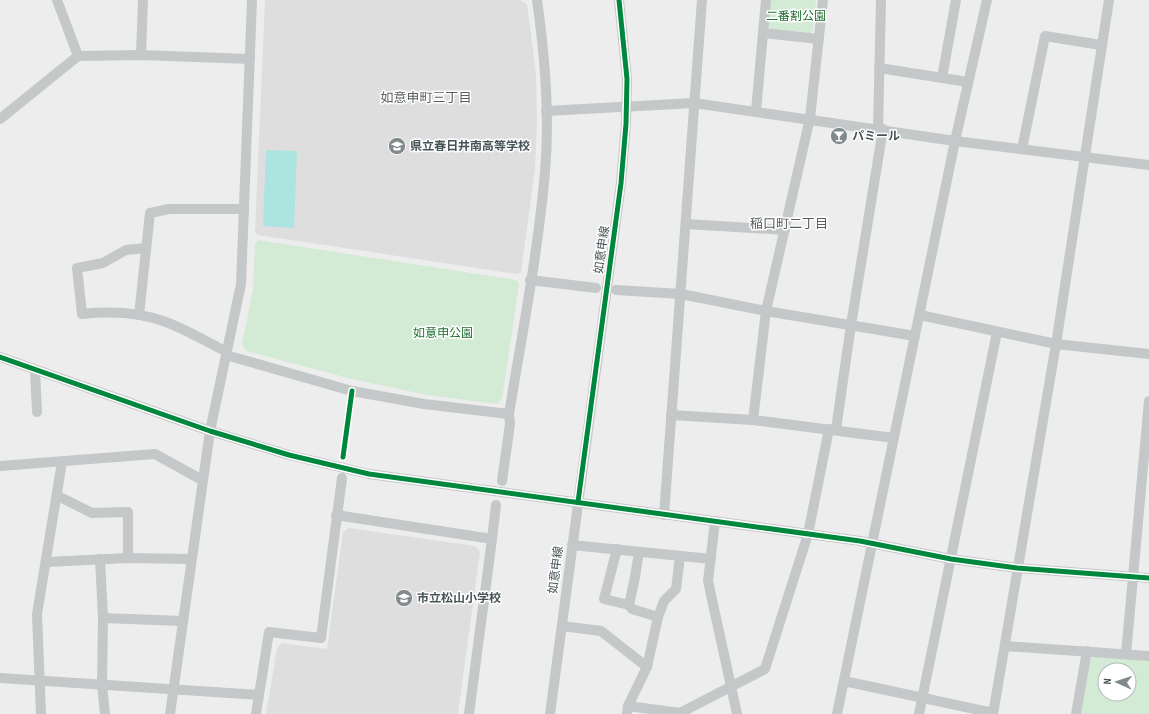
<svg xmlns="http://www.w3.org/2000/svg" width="1149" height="714" font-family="'Sofia Sans Condensed','Noto Sans JP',sans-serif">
	<rect width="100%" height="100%" fill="#ededed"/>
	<g fill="#dfdedf">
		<path d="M 265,0 L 520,0 L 527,5 L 536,73 L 537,123 L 535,169 L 521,272 L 517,274 L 258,235 L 255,232 Z"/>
		<path d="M 349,528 L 475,546 L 480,552 L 458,714 L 266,714 L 277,648 L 282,643 L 327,649 L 343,532 Z"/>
	</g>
	<g fill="#d3ead5" fill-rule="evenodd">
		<path d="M 770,0 L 816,0 L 813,30 L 810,33 L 771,29 L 768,26 Z"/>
		<path d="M 258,240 L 516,280 L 519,284 L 502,399 L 496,404 L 427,395 L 352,379 L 246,351 L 242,344 L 253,289 L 255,244 Z"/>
		<path d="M 1094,657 L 1149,660 L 1149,714 L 1081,714 L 1091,659 ZM 1105,670 L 1129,670 L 1129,694 L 1105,694 Z"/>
	</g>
	<path fill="#ace4e0" d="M 266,150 L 297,151 L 294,228 L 263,226 Z"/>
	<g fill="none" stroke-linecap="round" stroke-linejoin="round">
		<g stroke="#c5c8c8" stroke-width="10">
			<path d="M 57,0 L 78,56"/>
			<path d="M 763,33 L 819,39"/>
			<path d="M 141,55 L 143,0"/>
			<path d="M 879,68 L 968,82"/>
			<path d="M 942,78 L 956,0"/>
			<path d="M 546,111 L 694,103 L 955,141 L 1149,165"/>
			<path d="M 756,111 L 766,0"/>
			<path d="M 0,119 L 78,56 L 141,55 L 250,59"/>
			<path d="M 878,129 L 881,0"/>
			<path d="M 1022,149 L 1045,36 L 1101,45"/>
			<path d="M 686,224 L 785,230"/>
			<path d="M 146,248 L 126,250 L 103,263 L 77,268 L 82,314 C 110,311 139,312 166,322 C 187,330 207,342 227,352"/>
			<path d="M 530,280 L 596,288"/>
			<path d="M 616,290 L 681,294 L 766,311 L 915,336"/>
			<path d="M 139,315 L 150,213 L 169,209 L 244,209"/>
			<path d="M 920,315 L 1056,344 L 1149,354"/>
			<path d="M 226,355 L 352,391 L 424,404 L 509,414"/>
			<path d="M 0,357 L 210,431 L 289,455 L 369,474 L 860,541 L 951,559 L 1017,568 L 1149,578"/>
			<path d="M 35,370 L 37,412"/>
			<path d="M 671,415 L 753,420 L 894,438"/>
			<path d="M 753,420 L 766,311 L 810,118 L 823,0"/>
			<path d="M 836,429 L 851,325 L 883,129"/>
			<path d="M 0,466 L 155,454 L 202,480"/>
			<path d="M 502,481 L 510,424 L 509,414 C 522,334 538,253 545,172 C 550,115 545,56 537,0"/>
			<path d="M 58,496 L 92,513 L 128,512 L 128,558"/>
			<path d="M 336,515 L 492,539 L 469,714"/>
			<path d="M 664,515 L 702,0"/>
			<path d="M 715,521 L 708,581 L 737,714"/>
			<path d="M 492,539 L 496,505"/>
			<path d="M 572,545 L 711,559"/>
			<path d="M 617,549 L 604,599 L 629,605 L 632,609 L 658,617"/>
			<path d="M 100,559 L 103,618 L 102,685 L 105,714"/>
			<path d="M 47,562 L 128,558 L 191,559"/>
			<path d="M 629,605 L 635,577 L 639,552"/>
			<path d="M 103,618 L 182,621"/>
			<path d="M 562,626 L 601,631 L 647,667"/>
			<path d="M 1005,646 L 1149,656"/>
			<path d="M 1126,654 L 1149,401"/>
			<path d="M 0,678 L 259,695"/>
			<path d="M 844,681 L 993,713"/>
			<path d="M 628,706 L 680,713 L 765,669 L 808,534 L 829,429"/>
			<path d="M 41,714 L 37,614 L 62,462"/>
			<path d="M 170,714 L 210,431 L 241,284 L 252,0"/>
			<path d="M 256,714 L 269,632 L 321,638 L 342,478"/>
			<path d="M 550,714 L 621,183 L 626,124 L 627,79 L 619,0"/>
			<path d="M 627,714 L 628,706 L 647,667 L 658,617 L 664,601 L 676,589 L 680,556"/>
			<path d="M 837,714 L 955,141 L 987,0"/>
			<path d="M 919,714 L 997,332"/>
			<path d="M 993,714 L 1056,344 L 1109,0"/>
			<path d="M 1076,714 L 1087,651"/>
		</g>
		<defs>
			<g id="cycleway">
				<path d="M 0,357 L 210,431 L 289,455 L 369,474 L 860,541 L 951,559 L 1017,568 L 1149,578"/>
				<path d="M 343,457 L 352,391"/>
				<path d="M 578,502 L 621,183 L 626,124 L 627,79 L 619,0"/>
			</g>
		</defs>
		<use href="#cycleway" stroke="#fff" stroke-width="8"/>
		<use href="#cycleway" stroke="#00873e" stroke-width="5"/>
	</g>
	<defs>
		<symbol id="bar-disc" viewBox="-11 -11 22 22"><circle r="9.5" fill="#818a8c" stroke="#fff"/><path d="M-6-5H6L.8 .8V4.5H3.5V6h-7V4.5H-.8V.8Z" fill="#fff"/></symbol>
		<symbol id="school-disc" viewBox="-11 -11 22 22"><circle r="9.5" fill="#818a8c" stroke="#fff"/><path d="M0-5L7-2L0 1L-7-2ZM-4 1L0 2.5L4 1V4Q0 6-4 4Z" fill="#fff"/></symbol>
	</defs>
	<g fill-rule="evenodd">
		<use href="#bar-disc" x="829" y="126" width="20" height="20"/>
		<use href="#school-disc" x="387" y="136" width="20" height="20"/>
		<use href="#school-disc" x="394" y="588" width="20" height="20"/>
	</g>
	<g text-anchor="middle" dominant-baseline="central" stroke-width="3" stroke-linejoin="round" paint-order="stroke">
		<g font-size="12" fill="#216f31" stroke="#fff">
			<text x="796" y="16">二番割公園</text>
			<text x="443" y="333">如意申公園</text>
		</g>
		<g font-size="12" font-weight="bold" fill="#475457" stroke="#fff" text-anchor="start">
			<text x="852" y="136">パミール</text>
			<text x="410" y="146">県立春日井南高等学校</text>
			<text x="417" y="598">市立松山小学校</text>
		</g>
		<g font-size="12" fill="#475457" stroke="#fff">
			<text transform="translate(602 250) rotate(-82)">如意申線</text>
			<text transform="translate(556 570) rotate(-83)">如意申線</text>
		</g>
		<g font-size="13" fill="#595e60" stroke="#fff">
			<text x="426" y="98">如意申町三丁目</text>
			<text x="789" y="224">稲口町二丁目</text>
		</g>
	</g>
	<g transform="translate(1117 682) rotate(273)"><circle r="19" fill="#ffffff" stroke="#b5bbbc"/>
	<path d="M0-3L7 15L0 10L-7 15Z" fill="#818a8c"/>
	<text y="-6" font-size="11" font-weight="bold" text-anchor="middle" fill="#475457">N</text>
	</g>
</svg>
